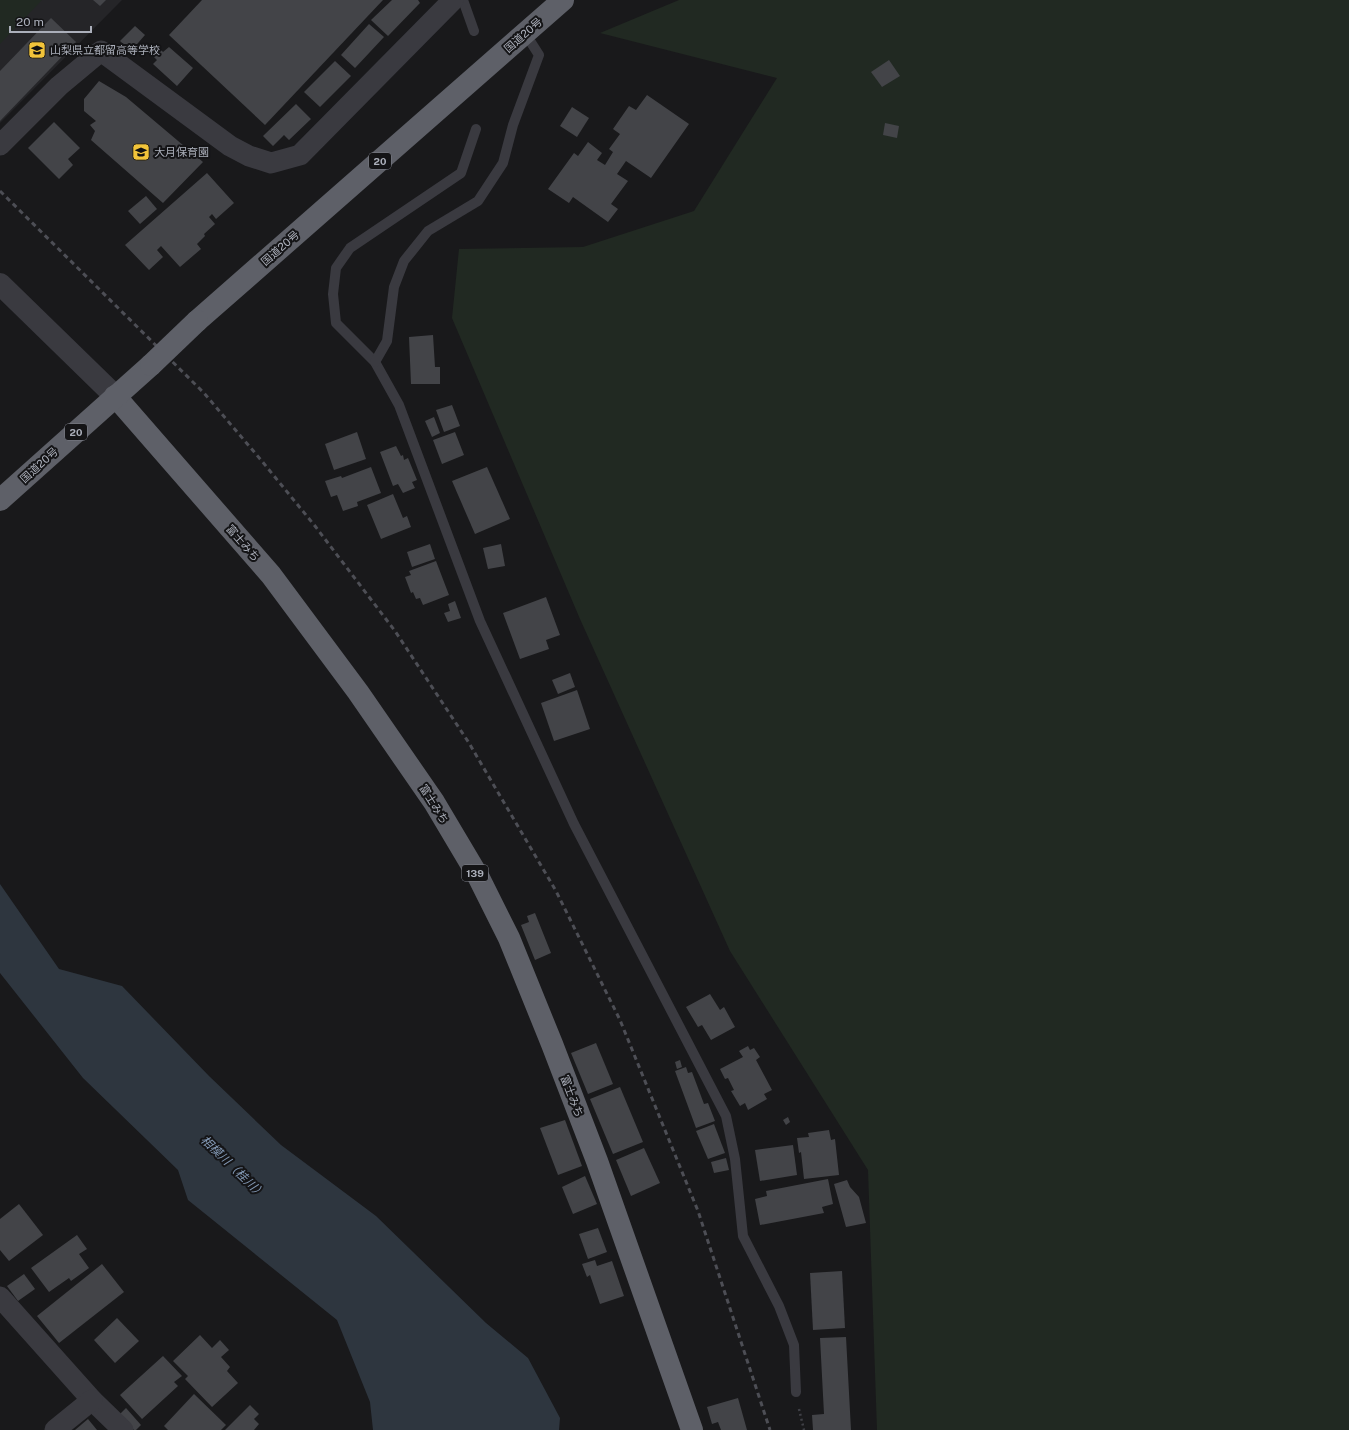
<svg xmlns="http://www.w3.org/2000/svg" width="1349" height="1430" font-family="'Public Sans','Noto Sans JP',sans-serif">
	<rect width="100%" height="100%" fill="#19191b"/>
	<path fill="#252528" d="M 0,0 L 122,0 L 0,123 Z"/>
	<g fill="#212922">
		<path d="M 0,0 L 42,0 L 0,44 Z"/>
		<path d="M 679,0 L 1349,0 L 1349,1430 L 877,1430 L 868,1170 L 730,951 L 580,619 L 452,318 L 459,249 L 583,247 L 694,211 L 777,78 L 600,33 Z"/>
	</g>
	<path fill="#2e363f" d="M 0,884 L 59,969 L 122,986 L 209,1076 L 281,1145 L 376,1216 L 486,1323 L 528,1358 L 560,1418 L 559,1430 L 373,1430 L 370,1402 L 337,1320 L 188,1200 L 178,1170 L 83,1078 L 0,973 Z"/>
	<g fill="#434448">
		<path d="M 93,0 L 106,0 L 100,6 Z"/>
		<path d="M 202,0 L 383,0 L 265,125 L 169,35 Z"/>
		<path d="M 392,0 L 418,0 L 420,3 L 388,36 L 371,20 Z"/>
		<path d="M 51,18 L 76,42 L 0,121 L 0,71 Z"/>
		<path d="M 369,24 L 384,37 L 355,68 L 341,55 Z"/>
		<path d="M 135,26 L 145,35 L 131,51 L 120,41 Z"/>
		<path d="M 169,47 L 193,68 L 177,86 L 153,64 L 157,60 L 154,57 L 161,50 L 163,52 Z"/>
		<path d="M 889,60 L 900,76 L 882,87 L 871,72 Z"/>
		<path d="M 335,61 L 351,76 L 320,107 L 304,92 Z"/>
		<path d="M 99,81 L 126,97 L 203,162 L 163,203 L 91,140 L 95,131 L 90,125 L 96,121 L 84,111 L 84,99 Z"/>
		<path d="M 647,95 L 689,124 L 651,178 L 626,161 L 617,174 L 628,181 L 611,204 L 618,209 L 608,222 L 573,197 L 569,203 L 548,189 L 574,153 L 578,156 L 588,142 L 602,153 L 597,160 L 605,165 L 613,152 L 609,149 L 620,134 L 613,129 L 629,106 L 636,110 Z"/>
		<path d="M 296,104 L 311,119 L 289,140 L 284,135 L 273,146 L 263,136 Z"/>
		<path d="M 572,107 L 589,118 L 577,137 L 560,126 Z"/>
		<path d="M 54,122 L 80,148 L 68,159 L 73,165 L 59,179 L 28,148 Z"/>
		<path d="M 885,123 L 899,126 L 897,138 L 883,135 Z"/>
		<path d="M 207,173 L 234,203 L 216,219 L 212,214 L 209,217 L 215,224 L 204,234 L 205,236 L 197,244 L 201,249 L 180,267 L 161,246 L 157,250 L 163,257 L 149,270 L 125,245 Z"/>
		<path d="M 146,196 L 157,209 L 140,224 L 128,211 Z"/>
		<path d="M 433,335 L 435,367 L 440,367 L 440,384 L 411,384 L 409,337 Z"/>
		<path d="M 452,405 L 460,426 L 444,432 L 436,410 Z"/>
		<path d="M 434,417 L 440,433 L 432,437 L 425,421 Z"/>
		<path d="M 357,432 L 366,459 L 334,470 L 325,444 Z"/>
		<path d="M 455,432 L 464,455 L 442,464 L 433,440 Z"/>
		<path d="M 396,446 L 401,456 L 403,455 L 404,460 L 408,458 L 417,480 L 412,482 L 415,488 L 403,493 L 398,484 L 393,486 L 380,452 Z"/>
		<path d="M 371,467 L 381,493 L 357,502 L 358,506 L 343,511 L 337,495 L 331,497 L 325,481 L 341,476 L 342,478 Z"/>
		<path d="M 487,467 L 510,519 L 475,534 L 452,481 Z"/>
		<path d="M 393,494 L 403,518 L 407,516 L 411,527 L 381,539 L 367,505 Z"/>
		<path d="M 430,544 L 435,559 L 412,567 L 407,552 Z"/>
		<path d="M 501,544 L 505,566 L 488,569 L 483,548 Z"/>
		<path d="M 436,561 L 449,595 L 423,605 L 420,598 L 416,599 L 413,592 L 411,593 L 405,577 L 411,575 L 409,571 Z"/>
		<path d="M 546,597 L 560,635 L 546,640 L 549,649 L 520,659 L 503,613 Z"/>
		<path d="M 455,601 L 461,618 L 448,622 L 444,613 L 450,611 L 448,604 Z"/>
		<path d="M 570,673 L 575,687 L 558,694 L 552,680 Z"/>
		<path d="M 577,690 L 590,729 L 554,741 L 541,703 Z"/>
		<path d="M 535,913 L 551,953 L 535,960 L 521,925 L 529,922 L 527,916 Z"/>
		<path d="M 710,994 L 720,1010 L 724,1007 L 735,1027 L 711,1040 L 702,1025 L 698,1027 L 686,1007 Z"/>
		<path d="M 596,1043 L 613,1084 L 588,1094 L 571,1053 Z"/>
		<path d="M 748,1046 L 750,1050 L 754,1048 L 760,1057 L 756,1060 L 772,1090 L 764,1094 L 767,1099 L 748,1110 L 745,1103 L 740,1106 L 731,1091 L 734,1090 L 728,1078 L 725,1079 L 720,1069 L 743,1057 L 739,1051 Z"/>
		<path d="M 680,1060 L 682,1067 L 677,1069 L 675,1062 Z"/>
		<path d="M 686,1067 L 688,1073 L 692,1072 L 704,1104 L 708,1103 L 715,1121 L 696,1128 L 675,1071 Z"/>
		<path d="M 620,1087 L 643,1142 L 613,1154 L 590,1099 Z"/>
		<path d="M 788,1117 L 790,1122 L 786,1125 L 783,1120 Z"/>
		<path d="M 565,1120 L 582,1166 L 558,1175 L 540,1128 Z"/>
		<path d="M 714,1124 L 725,1153 L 708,1159 L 696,1131 Z"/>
		<path d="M 829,1130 L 831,1140 L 835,1139 L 839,1175 L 804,1179 L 801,1152 L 799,1153 L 797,1138 L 809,1137 L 808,1133 Z"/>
		<path d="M 793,1145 L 797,1175 L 760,1181 L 755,1150 Z"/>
		<path d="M 644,1148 L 660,1183 L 631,1196 L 616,1160 Z"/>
		<path d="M 726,1158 L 729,1170 L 714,1173 L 711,1162 Z"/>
		<path d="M 585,1176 L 597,1204 L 573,1214 L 562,1187 Z"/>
		<path d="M 828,1179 L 833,1204 L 822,1207 L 824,1213 L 760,1225 L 755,1199 L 767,1196 L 766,1191 Z"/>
		<path d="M 847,1180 L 850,1187 L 859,1197 L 866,1223 L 846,1227 L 834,1184 Z"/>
		<path d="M 19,1204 L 43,1235 L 9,1261 L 0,1250 L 0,1219 Z"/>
		<path d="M 598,1228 L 607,1252 L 588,1259 L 579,1234 Z"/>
		<path d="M 77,1235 L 87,1249 L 79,1254 L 89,1268 L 71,1281 L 69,1278 L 49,1292 L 31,1268 Z"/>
		<path d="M 595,1260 L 597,1266 L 612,1261 L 624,1296 L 600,1304 L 590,1275 L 587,1277 L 582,1264 Z"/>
		<path d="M 102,1264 L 124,1292 L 59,1343 L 37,1316 Z"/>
		<path d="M 842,1271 L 845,1328 L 813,1330 L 810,1273 Z"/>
		<path d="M 24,1274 L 35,1289 L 18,1301 L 7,1286 Z"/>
		<path d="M 117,1318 L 139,1341 L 115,1363 L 94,1340 Z"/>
		<path d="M 200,1335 L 212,1348 L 220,1340 L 229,1350 L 221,1357 L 230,1367 L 227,1371 L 238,1383 L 212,1407 L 185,1379 L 188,1376 L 173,1361 Z"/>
		<path d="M 846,1337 L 851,1430 L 813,1430 L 812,1415 L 824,1414 L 820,1338 Z"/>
		<path d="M 163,1356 L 182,1376 L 174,1382 L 178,1386 L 142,1419 L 120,1395 Z"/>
		<path d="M 194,1394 L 226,1425 L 221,1430 L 168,1430 L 164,1426 Z"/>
		<path d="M 738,1398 L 747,1430 L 721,1430 L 718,1422 L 712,1424 L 707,1407 Z"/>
		<path d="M 250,1405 L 259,1414 L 254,1419 L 259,1424 L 254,1430 L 225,1430 Z"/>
		<path d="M 126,1408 L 141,1425 L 136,1430 L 134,1430 L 120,1414 Z"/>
		<path d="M 88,1419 L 97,1430 L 75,1430 Z"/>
	</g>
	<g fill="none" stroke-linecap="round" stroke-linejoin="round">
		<path stroke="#404147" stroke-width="2.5" stroke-dasharray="2 3" stroke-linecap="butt" d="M 799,1409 L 804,1430"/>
		<g stroke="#3a3a40" stroke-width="10">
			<path d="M 463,0 L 474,31"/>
			<path d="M 476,129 L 461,173 L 350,248 L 336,268 L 333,294 L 336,323 L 375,362 L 399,405 L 480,621 L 574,824 L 726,1116 L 735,1159 L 743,1236 L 779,1306 L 794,1345 L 796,1392"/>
			<path d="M 375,362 L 387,341 L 394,287 L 404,261 L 428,231 L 478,201 L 503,163 L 513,125 L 539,55 L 525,33"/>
		</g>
		<g stroke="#3a3a40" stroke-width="21">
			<path d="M 0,145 L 59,86 L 101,51 L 230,146 L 249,156 L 271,163 L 300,155 L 453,0"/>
			<path d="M 0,1297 L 92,1400 L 123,1430"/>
			<path d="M 55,1430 L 92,1400"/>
		</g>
		<path stroke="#3a3a40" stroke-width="22" d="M 0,284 L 115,396"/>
		<g stroke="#5e6068" stroke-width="22">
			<path d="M 197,321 L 563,0"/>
			<path d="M 115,396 L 271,575 L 358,692 L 434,802 L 478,876 L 509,938 L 552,1044 L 597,1161 L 692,1430"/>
			<path d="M 0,500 L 151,365"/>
		</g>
		<path stroke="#4d4e55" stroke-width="3" stroke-dasharray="5 4" stroke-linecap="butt" d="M 0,191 L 204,393 L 261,460 L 315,526 L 395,631 L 469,743 L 556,891 L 620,1020 L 698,1211 L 770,1430"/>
		<path stroke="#5e6068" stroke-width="22" d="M 151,365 L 197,321"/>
	</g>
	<defs>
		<symbol id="school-square" viewBox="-11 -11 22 22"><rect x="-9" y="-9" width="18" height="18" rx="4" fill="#f2c43a" stroke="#141416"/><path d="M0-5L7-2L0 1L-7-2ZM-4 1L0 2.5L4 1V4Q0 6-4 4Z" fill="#111"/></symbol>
	</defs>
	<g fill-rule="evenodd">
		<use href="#school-square" x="27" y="40" width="20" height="20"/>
		<use href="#school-square" x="131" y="142" width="20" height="20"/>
	</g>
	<g text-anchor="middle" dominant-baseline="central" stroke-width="4" stroke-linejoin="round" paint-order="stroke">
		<g fill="#141416" stroke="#7e8089" stroke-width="1">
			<rect x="369" y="153" width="22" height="16" rx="3"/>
			<rect x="65" y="424" width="22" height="16" rx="3"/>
			<rect x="462" y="865" width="26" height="16" rx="3"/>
		</g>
		<g font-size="10" font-weight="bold" fill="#abafba">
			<text x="380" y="161">20</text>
			<text x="76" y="432">20</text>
			<text x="475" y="873">139</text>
		</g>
		<g font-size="11" fill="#abafba" stroke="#141416">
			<text transform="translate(523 35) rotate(-41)">国道20号</text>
			<text transform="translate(280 248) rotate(-41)">国道20号</text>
			<text transform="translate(39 465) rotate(-42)">国道20号</text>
			<text transform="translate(243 543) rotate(49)">富士みち</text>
			<text transform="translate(434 804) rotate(58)">富士みち</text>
			<text transform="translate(572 1096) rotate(69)">富士みち</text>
		</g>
		<g font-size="11" fill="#abafba" stroke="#141416" text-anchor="start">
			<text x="50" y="50">山梨県立都留高等学校</text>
			<text x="154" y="152">大月保育園</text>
		</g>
		<g font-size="12" font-style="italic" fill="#8399b5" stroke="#141416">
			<text transform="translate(233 1167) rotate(44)">相模川（桂川）</text>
		</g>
	</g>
	<path d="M10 26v6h81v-6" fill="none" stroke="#abafba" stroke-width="2"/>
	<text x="16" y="26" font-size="12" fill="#abafba" stroke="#141416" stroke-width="3" paint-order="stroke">20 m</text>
</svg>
